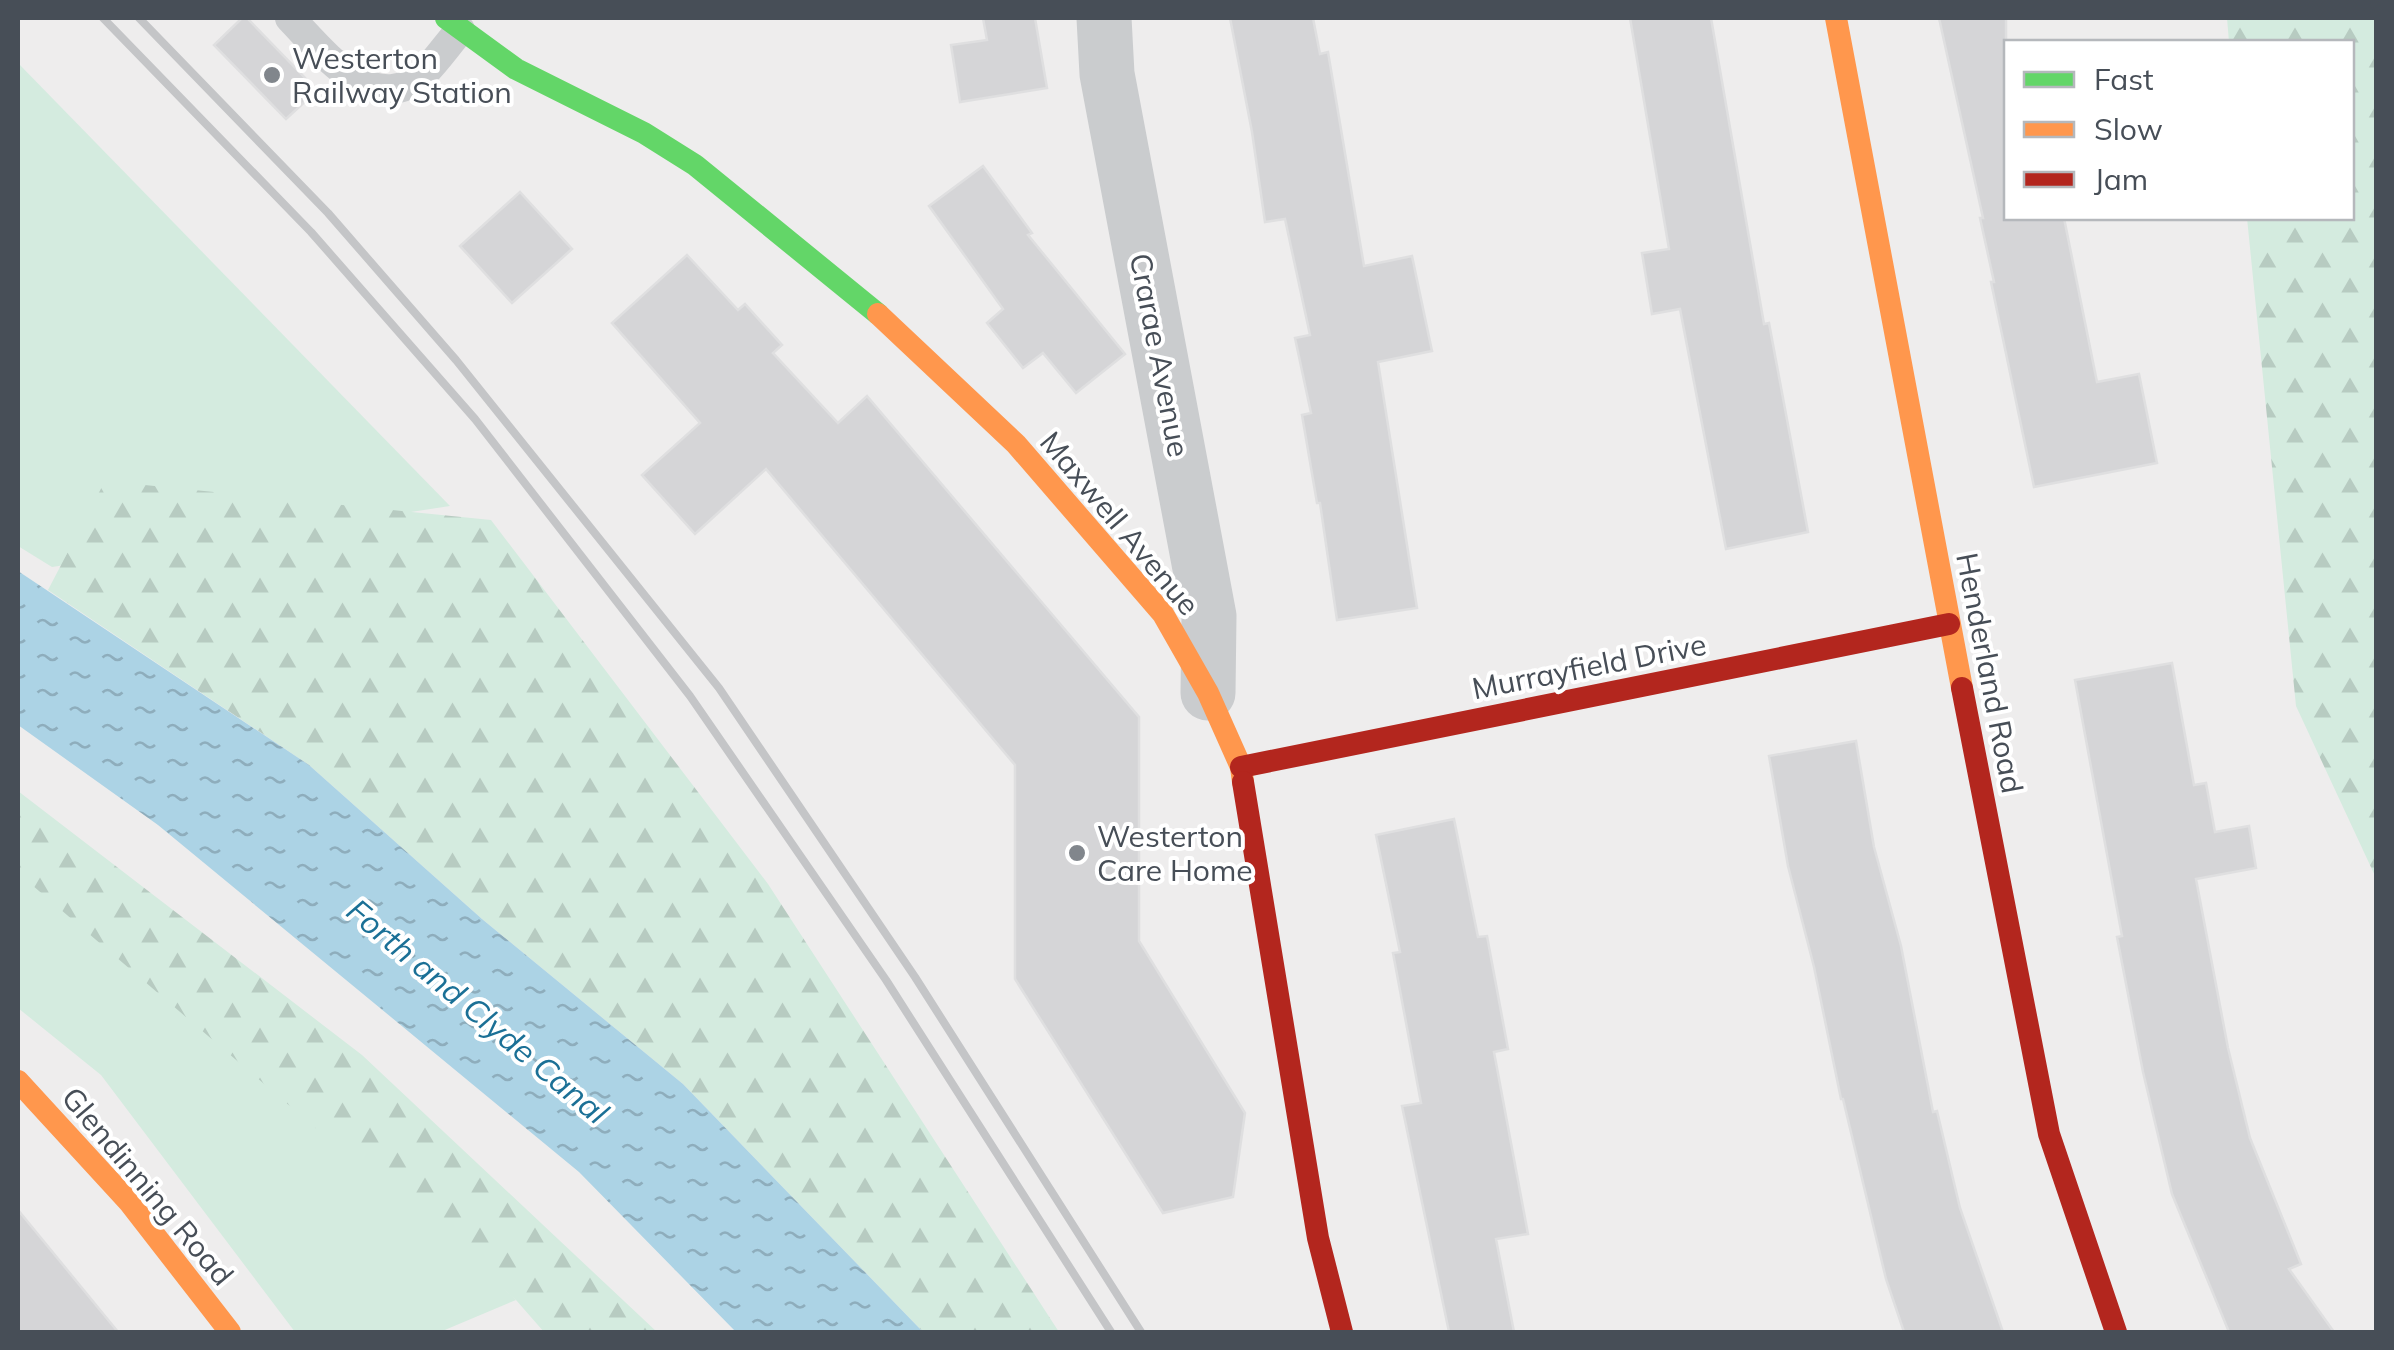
<svg xmlns="http://www.w3.org/2000/svg" width="2394" height="1350" font-family="Mulish,sans-serif">
	<defs>
		<pattern id="forest-firs" width="22" height="20" patternUnits="userSpaceOnUse" patternTransform="scale(2.5)"><rect width="22" height="20" fill="#d4ebdf"/><path d="M5 1l3.5 6h-7zM16 11l3.5 6h-7z" fill="#b7cbc1"/></pattern>
		<pattern id="water-ripples" width="26" height="14" patternUnits="userSpaceOnUse" patternTransform="scale(2.5)"><rect width="26" height="14" fill="#acd3e5"/><path d="M2 4q2-2 4 0t4 0M15 11q2-2 4 0t4 0" fill="none" stroke="#8eadbc"/></pattern>
	</defs>
	<rect width="100%" height="100%" fill="#eeeded"/>
	<g fill="#d4ebdf">
		<path d="M 18,63 L 450,506 L 52,567 L 18,546 Z"/>
		<path d="M 18,839 L 516,1300 L 440,1332 L 295,1332 L 101,1075 L 18,1008 Z"/>
	</g>
	<g fill="url(#forest-firs)">
		<path d="M 2227,18 L 2376,18 L 2376,878 L 2296,706 L 2247,218 L 2352,218 L 2352,42 L 2229,42 Z"/>
		<path d="M 105,481 L 491,520 L 768,884 L 1059,1332 L 923,1332 L 683,1084 L 482,919 L 309,765 L 48,590 Z"/>
		<path d="M 18,791 L 362,1055 L 657,1332 L 544,1332 L 516,1300 L 18,873 Z"/>
	</g>
	<path fill="url(#water-ripples)" d="M 18,571 L 309,765 L 482,919 L 683,1084 L 923,1332 L 736,1332 L 579,1172 L 158,825 L 18,725 Z"/>
	<g fill="#d5d5d7" stroke="#dfdfe0" stroke-width="2.5">
		<path d="M 242,18 L 247,18 L 308,81 L 308,99 L 286,119 L 214,45 Z"/>
		<path d="M 983,18 L 1035,18 L 1047,88 L 960,102 L 951,45 L 987,40 Z"/>
		<path d="M 1230,18 L 1313,18 L 1320,54 L 1328,52 L 1364,266 L 1412,256 L 1432,351 L 1378,362 L 1417,608 L 1337,620 L 1320,503 L 1317,503 L 1302,415 L 1311,413 L 1295,338 L 1310,335 L 1285,219 L 1265,222 L 1252,132 Z"/>
		<path d="M 1630,18 L 1711,18 L 1764,324 L 1769,323 L 1808,532 L 1726,549 L 1680,309 L 1652,314 L 1642,253 L 1669,249 Z"/>
		<path d="M 1939,18 L 2006,18 L 2006,218 L 2064,218 L 2097,382 L 2139,374 L 2157,463 L 2034,487 L 1991,282 L 1994,282 L 1980,218 L 1983,218 Z"/>
		<path d="M 983,166 L 1032,233 L 1028,235 L 1125,354 L 1076,393 L 1043,353 L 1023,368 L 987,323 L 1003,309 L 929,206 Z"/>
		<path d="M 520,192 L 572,249 L 512,303 L 460,246 Z"/>
		<path d="M 687,255 L 738,310 L 745,304 L 782,345 L 773,353 L 838,423 L 867,396 L 1139,717 L 1139,941 L 1245,1113 L 1233,1197 L 1163,1213 L 1015,979 L 1015,765 L 766,469 L 695,534 L 642,475 L 700,423 L 612,323 Z"/>
		<path d="M 2172,663 L 2194,785 L 2206,783 L 2215,832 L 2249,826 L 2256,868 L 2196,879 L 2228,1048 L 2250,1138 L 2301,1264 L 2289,1269 L 2334,1332 L 2229,1332 L 2172,1194 L 2143,1072 L 2117,937 L 2122,936 L 2075,680 Z"/>
		<path d="M 1856,741 L 1874,847 L 1901,946 L 1933,1112 L 1937,1111 L 1960,1208 L 2003,1332 L 1904,1332 L 1886,1279 L 1843,1099 L 1841,1099 L 1814,967 L 1788,866 L 1769,756 Z"/>
		<path d="M 1454,819 L 1478,937 L 1487,936 L 1508,1049 L 1494,1052 L 1528,1234 L 1496,1239 L 1514,1332 L 1449,1332 L 1402,1106 L 1421,1103 L 1393,953 L 1400,952 L 1376,835 Z"/>
		<path d="M 18,1210 L 118,1332 L 18,1332 Z"/>
	</g>
	<g fill="none" stroke-linecap="round" stroke-linejoin="round">
		<path stroke="#caccce" stroke-width="30" d="M 290,18 C 322,51 375,121 424,73 C 437,60 448,44 460,30"/>
		<path stroke="#caccce" stroke-width="55" d="M 1104,18 L 1107,74 L 1209,616 L 1208,693"/>
		<path stroke="#63d668" stroke-width="22" d="M 446,18 L 516,69 L 644,133 L 695,165 L 878,314"/>
		<g stroke="#ff974d" stroke-width="22">
			<path d="M 1836,18 L 1962,688"/>
			<path d="M 878,314 L 1016,444 L 1163,614 L 1208,693 L 1241,767 L 1243,782"/>
			<path d="M 18,1081 L 129,1202 L 230,1332"/>
		</g>
		<g stroke="#b3261e" stroke-width="22">
			<path d="M 1962,688 L 2049,1134 L 2116,1332"/>
			<path d="M 1241,767 L 1949,624"/>
			<path d="M 1243,782 L 1318,1238 L 1342,1332"/>
		</g>
		<g stroke="#c4c5c7" stroke-width="8">
			<path d="M 103,18 L 311,232 L 475,419 L 690,696 L 886,980 L 1111,1332"/>
			<path d="M 139,18 L 328,213 L 456,360 L 719,688 L 915,977 L 1141,1332"/>
		</g>
	</g>
	<g fill="#81868c" stroke="#fff" stroke-width="4">
		<circle cx="272" cy="75" r="10"/>
		<circle cx="1077" cy="853" r="10"/>
	</g>
	<g text-anchor="middle" dominant-baseline="central" stroke-width="8" stroke-linejoin="round" paint-order="stroke">
		<g font-size="30" fill="#474e57" stroke="#fff" text-anchor="start">
			<text x="292" y="58">Westerton<tspan x="292" dy="34">Railway Station</tspan></text>
			<text x="1097" y="836">Westerton<tspan x="1097" dy="34">Care Home</tspan></text>
		</g>
		<g font-size="30" fill="#474e57" stroke="#fff">
			<text transform="translate(1160 355) rotate(79)">Crarae Avenue</text>
			<text transform="translate(1120 523) rotate(50)">Maxwell Avenue</text>
			<text transform="translate(1589 666) rotate(-11)">Murrayfield Drive</text>
			<text transform="translate(1990 673) rotate(79)">Henderland Road</text>
			<text transform="translate(148 1186) rotate(50)">Glendinning Road</text>
		</g>
		<g font-size="32" font-style="italic" fill="#1b7096" stroke="#fff">
			<text transform="translate(478 1011) rotate(40)">Forth and Clyde Canal</text>
		</g>
	</g>
	<rect width="2394" height="1350" fill="none" stroke="#474e57" stroke-width="40"/>
	<rect x="2004" y="40" width="350" height="180" fill="#ffffff" stroke="#b5b8bc" stroke-width="2.5"/>
	<rect x="2024" y="72" width="50" height="15" fill="#63d668" stroke="#b5b8bc" stroke-width="2.5"/>
	<text x="2094" y="90" font-size="30" fill="#474e57">Fast</text>
	<rect x="2024" y="122" width="50" height="15" fill="#ff974d" stroke="#b5b8bc" stroke-width="2.5"/>
	<text x="2094" y="140" font-size="30" fill="#474e57">Slow</text>
	<rect x="2024" y="172" width="50" height="15" fill="#b3261e" stroke="#b5b8bc" stroke-width="2.5"/>
	<text x="2094" y="190" font-size="30" fill="#474e57">Jam</text>
</svg>
